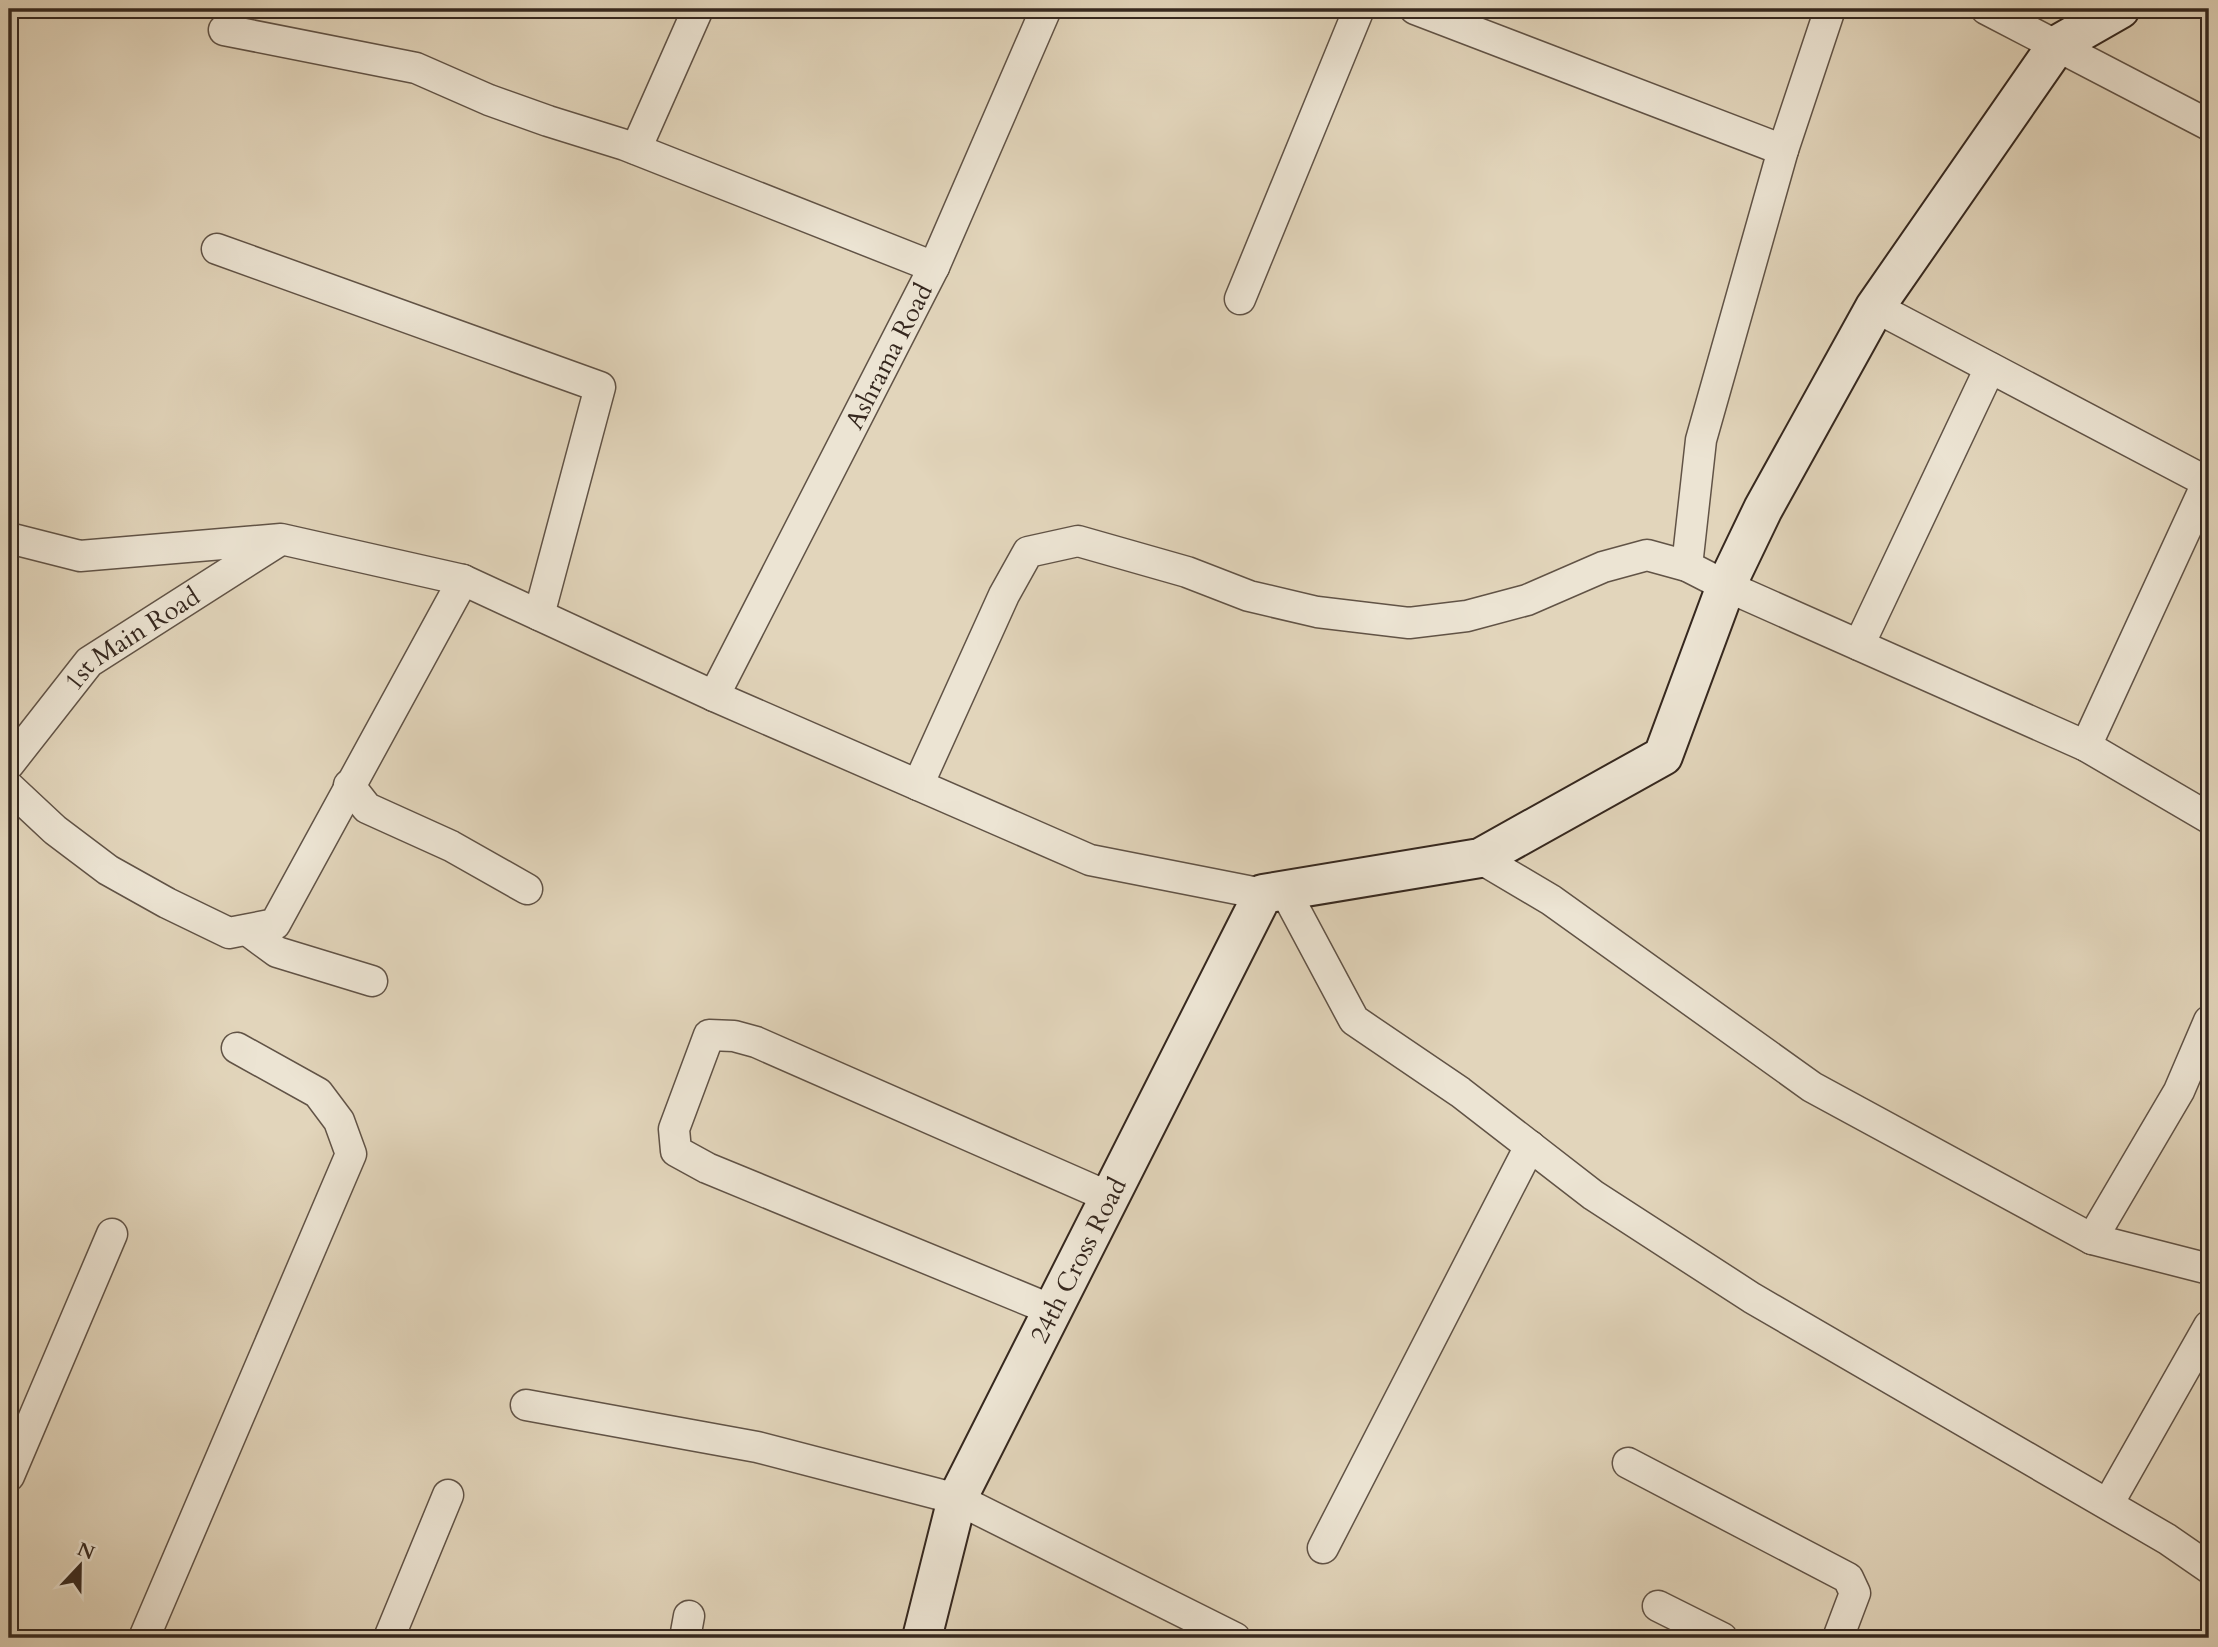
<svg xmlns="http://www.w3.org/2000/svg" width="2218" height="1647" font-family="Cardo,serif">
	<rect width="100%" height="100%" fill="#e2d5bb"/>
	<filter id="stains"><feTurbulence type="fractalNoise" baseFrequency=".00286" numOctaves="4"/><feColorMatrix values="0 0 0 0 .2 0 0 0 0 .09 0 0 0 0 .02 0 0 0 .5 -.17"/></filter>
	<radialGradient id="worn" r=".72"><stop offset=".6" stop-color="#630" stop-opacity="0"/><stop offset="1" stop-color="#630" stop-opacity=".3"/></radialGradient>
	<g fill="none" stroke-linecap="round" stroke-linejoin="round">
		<defs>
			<g id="street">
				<path d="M 1415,9 L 1783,150"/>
				<path d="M 1986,9 L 2209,125"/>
				<path d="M 224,30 L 416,68 L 489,100 L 548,121 L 625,145 L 934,267"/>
				<path d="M 636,149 L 698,9"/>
				<path d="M 217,249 L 600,387 L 539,615"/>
				<path d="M 1240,299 L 1359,9"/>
				<path d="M 1875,307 L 2209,483"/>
				<path d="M 9,538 L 80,556 L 281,539 L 463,580 L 714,696 L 1090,860 L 1263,894"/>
				<path d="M 1687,566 L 1701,440 L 1783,150 L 1830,9"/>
				<path d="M 1859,645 L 1990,368"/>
				<path id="s1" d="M 714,696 L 934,267 L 1046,9"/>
				<path d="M 2086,746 L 2209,479"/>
				<path id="s2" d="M 9,764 L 89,662 L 277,542"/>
				<path d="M 349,785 L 367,808 L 451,846 L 527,889"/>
				<path d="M 918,785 L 1004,595 L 1028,552 L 1078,541 L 1187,572 L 1249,596 L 1317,612 L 1409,623 L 1467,616 L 1527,600 L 1603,567 L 1647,555 L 1687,566 L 1726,586 L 2086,746 L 2209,818"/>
				<path d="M 9,787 L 55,830 L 108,870 L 167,903 L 229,933 L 275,924 L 463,580"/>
				<path d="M 1480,858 L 1551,900 L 1812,1087 L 2092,1239 L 2209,1269"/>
				<path d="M 1285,891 L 1354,1020 L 1460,1092 L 1593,1195 L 1752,1298 L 2167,1539 L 2209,1568"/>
				<path d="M 247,930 L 277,952 L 372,981"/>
				<path d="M 2092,1239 L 2179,1091 L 2209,1021"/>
				<path d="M 1052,1310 L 707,1168 L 676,1151 L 674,1129 L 709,1035 L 734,1036 L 756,1042 L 1109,1197"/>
				<path d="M 526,1405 L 757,1447 L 957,1499 L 1235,1638"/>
				<path d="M 1628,1463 L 1848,1578 L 1855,1593 L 1838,1638"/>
				<path d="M 9,1476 L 112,1234"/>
				<path d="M 2108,1504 L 2209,1326"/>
				<path d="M 1323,1548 L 1530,1146"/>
				<path d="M 1658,1606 L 1722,1638"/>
				<path d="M 144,1638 L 351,1154 L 339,1121 L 318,1093 L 237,1048"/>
				<path d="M 389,1638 L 448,1495"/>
				<path d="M 685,1638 L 689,1616"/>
			</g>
			<g id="secondary">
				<path id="s3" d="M 922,1638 L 957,1499 L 1263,894 L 1480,858 L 1663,756 L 1726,586 L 1763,509 L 1875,307 L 2057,45 L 2120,9"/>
			</g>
		</defs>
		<use href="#street" stroke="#615346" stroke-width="33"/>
		<use href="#secondary" stroke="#36281f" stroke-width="42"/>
		<use href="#street" stroke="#ece4d3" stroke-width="30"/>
		<use href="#secondary" stroke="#ece4d3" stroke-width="38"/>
	</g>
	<g text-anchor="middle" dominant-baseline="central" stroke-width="7" stroke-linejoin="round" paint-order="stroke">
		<g font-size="26" fill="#36281f" stroke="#ece4d3">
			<text stroke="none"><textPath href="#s1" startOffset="382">Ashrama Road</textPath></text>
			<text stroke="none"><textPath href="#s2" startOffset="178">1st Main Road</textPath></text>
			<text stroke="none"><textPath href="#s3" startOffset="411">24th Cross Road</textPath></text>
		</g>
	</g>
	<rect width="2218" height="1647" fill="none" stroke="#e2d5bb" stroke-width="35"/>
	<rect x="10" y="10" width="2197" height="1626" fill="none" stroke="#36281f" stroke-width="3.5"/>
	<rect x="18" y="18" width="2183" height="1612" fill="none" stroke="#36281f" stroke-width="2"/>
	<g transform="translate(80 1566) rotate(22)" stroke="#ece4d3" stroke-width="5" paint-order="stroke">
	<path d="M0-5L12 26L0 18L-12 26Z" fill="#36281f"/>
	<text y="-10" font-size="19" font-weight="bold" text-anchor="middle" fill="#36281f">N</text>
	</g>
	<rect width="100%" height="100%" filter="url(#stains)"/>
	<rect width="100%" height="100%" fill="url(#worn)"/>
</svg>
